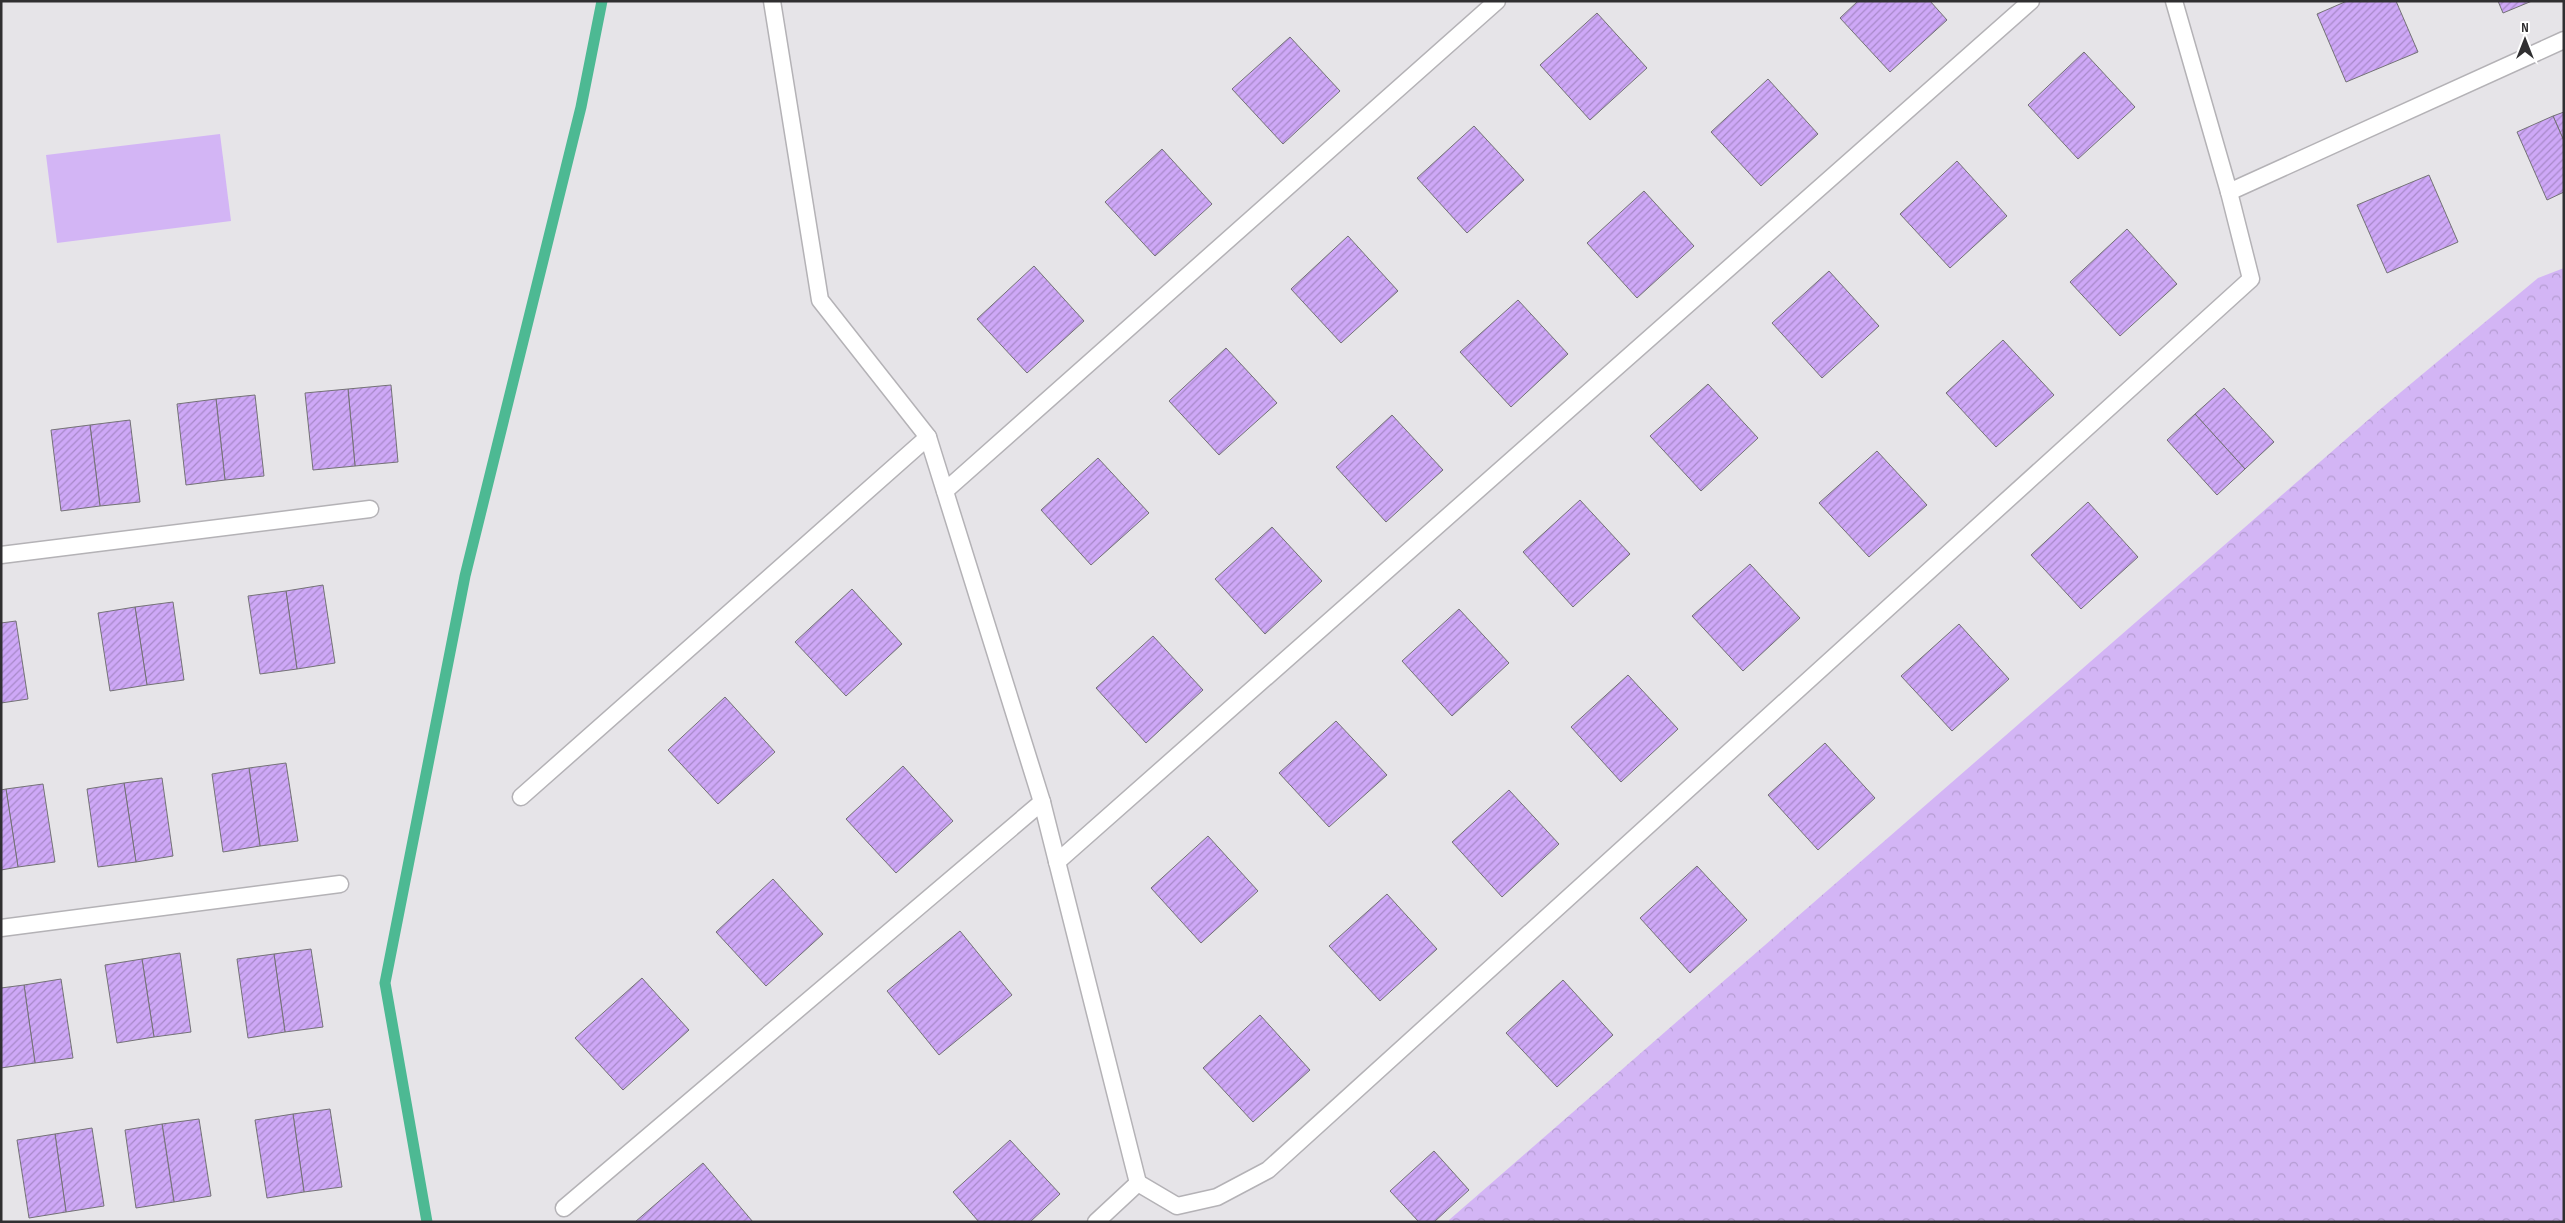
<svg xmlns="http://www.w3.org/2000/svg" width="2565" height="1223" font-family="'Sofia Sans Condensed',sans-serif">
	<defs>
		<pattern id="forest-crowns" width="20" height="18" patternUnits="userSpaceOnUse" patternTransform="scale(1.25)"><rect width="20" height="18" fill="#d3b5f5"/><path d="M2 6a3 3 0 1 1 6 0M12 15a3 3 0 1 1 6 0" fill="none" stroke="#b59cd2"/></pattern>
		<pattern id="building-hatch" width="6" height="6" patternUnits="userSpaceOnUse" patternTransform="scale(1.25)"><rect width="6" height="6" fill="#cea8f7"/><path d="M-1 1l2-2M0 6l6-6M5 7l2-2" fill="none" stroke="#a889c9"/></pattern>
	</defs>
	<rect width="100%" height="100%" fill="#e6e4e8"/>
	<path fill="url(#forest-crowns)" d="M 2564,268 L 2564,1222 L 1449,1222 L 1449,1220 L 2383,407 L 2538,278 Z"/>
	<path fill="#d3b5f5" d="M 220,134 L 231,221 L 57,243 L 46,155 Z"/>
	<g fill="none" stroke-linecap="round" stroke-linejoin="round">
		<path stroke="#4db993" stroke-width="11" d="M 427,1222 L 385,983 L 465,576 L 581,107 L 602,1"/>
	</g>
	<g fill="url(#building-hatch)" stroke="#747276">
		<path d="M 1858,1 L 1930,1 L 1947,20 L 1890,72 L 1840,18 Z"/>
		<path d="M 2347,1 L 2396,1 L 2418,52 L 2346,82 L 2317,14 Z"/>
		<path d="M 2498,1 L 2532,1 L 2503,13 Z"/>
		<path d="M 1597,13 L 1647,68 L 1590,120 L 1540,65 Z"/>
		<path d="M 1290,37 L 1340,91 L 1283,144 L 1232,89 Z"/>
		<path d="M 2084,52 L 2135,107 L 2078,159 L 2028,105 Z"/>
		<path d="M 1768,79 L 1818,134 L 1761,186 L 1711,132 Z"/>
		<path d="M 2564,112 L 2564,141 L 2553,116 Z"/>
		<path d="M 2553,116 L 2564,141 L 2564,192 L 2547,200 L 2517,132 Z"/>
		<path d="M 1474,126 L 1524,180 L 1467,233 L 1417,178 Z"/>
		<path d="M 1162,149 L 1212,204 L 1155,256 L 1105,202 Z"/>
		<path d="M 1957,161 L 2007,216 L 1950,268 L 1900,214 Z"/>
		<path d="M 2429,175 L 2458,242 L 2387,273 L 2357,205 Z"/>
		<path d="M 1644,191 L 1694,246 L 1637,298 L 1587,243 Z"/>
		<path d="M 2127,229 L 2177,284 L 2120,336 L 2070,282 Z"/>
		<path d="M 1348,236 L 1398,291 L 1341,343 L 1291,289 Z"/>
		<path d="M 1034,266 L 1084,321 L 1027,373 L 977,319 Z"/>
		<path d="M 1829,271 L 1879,326 L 1822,378 L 1772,323 Z"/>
		<path d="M 1518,300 L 1568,354 L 1511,407 L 1460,352 Z"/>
		<path d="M 2003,340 L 2054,395 L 1996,447 L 1946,393 Z"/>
		<path d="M 1226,348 L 1277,403 L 1219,455 L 1169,401 Z"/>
		<path d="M 1708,384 L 1758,438 L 1701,491 L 1650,436 Z"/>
		<path d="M 391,385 L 398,462 L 355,466 L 348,389 Z"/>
		<path d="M 2224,388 L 2274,442 L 2245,469 L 2195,414 Z"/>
		<path d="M 348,389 L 355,466 L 313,470 L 305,393 Z"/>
		<path d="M 255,395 L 264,476 L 225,480 L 216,399 Z"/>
		<path d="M 216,399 L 225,480 L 186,485 L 177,404 Z"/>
		<path d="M 2195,414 L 2245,469 L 2217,495 L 2167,440 Z"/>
		<path d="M 1392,415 L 1443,470 L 1386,522 L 1336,467 Z"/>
		<path d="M 130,420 L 140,502 L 100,506 L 90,425 Z"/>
		<path d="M 90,425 L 100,506 L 61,511 L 51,430 Z"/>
		<path d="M 1877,451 L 1927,505 L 1869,557 L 1819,503 Z"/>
		<path d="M 1098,458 L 1149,513 L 1091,565 L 1041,510 Z"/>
		<path d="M 1580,500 L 1630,554 L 1573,607 L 1523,552 Z"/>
		<path d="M 2088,502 L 2138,557 L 2081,609 L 2031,555 Z"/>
		<path d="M 1272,527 L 1322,581 L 1265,634 L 1215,579 Z"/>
		<path d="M 1750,564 L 1800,618 L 1743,671 L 1692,616 Z"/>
		<path d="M 323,585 L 335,663 L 297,669 L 286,591 Z"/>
		<path d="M 852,589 L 902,644 L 846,696 L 795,642 Z"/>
		<path d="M 286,591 L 297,669 L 260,674 L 248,596 Z"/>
		<path d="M 173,602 L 184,680 L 147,685 L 135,607 Z"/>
		<path d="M 135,607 L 147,685 L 110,691 L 98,613 Z"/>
		<path d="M 1459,609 L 1509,663 L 1452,716 L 1402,661 Z"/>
		<path d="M 16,621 L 28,699 L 1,703 L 1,623 Z"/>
		<path d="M 1959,624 L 2009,679 L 1952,731 L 1901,676 Z"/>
		<path d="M 1153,636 L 1203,690 L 1146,743 L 1096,688 Z"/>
		<path d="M 1628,675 L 1678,729 L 1621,782 L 1571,727 Z"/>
		<path d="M 725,697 L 775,752 L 718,804 L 668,750 Z"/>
		<path d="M 1336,721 L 1387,775 L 1329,827 L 1279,773 Z"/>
		<path d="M 1825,743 L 1875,798 L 1818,850 L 1768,795 Z"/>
		<path d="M 286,763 L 298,841 L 260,846 L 249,768 Z"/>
		<path d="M 903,766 L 953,821 L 896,873 L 846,819 Z"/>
		<path d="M 249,768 L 260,846 L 223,852 L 212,774 Z"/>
		<path d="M 162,778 L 173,856 L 136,862 L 124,783 Z"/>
		<path d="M 124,783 L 136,862 L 98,867 L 87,789 Z"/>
		<path d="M 43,784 L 55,862 L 18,867 L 6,789 Z"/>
		<path d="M 6,789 L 18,867 L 1,870 L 1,790 Z"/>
		<path d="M 1509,790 L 1559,844 L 1502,897 L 1452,842 Z"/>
		<path d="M 1208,836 L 1258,891 L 1201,943 L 1151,888 Z"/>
		<path d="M 1697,866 L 1747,920 L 1690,973 L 1640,918 Z"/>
		<path d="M 773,879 L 823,934 L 766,986 L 716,932 Z"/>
		<path d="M 1387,894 L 1437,949 L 1380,1001 L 1329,946 Z"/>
		<path d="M 960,931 L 1012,995 L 939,1055 L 887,991 Z"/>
		<path d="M 311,949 L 323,1027 L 285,1032 L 274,954 Z"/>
		<path d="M 180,953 L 191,1032 L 154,1037 L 142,959 Z"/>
		<path d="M 274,954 L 285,1032 L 248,1038 L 237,959 Z"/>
		<path d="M 142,959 L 154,1037 L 117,1043 L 105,965 Z"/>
		<path d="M 642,978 L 689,1030 L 623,1090 L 575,1038 Z"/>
		<path d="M 61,979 L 73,1058 L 35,1063 L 24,985 Z"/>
		<path d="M 1563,980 L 1613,1035 L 1557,1087 L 1506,1033 Z"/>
		<path d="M 24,985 L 35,1063 L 1,1068 L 1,988 Z"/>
		<path d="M 1260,1015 L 1310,1070 L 1253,1122 L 1203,1068 Z"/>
		<path d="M 330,1109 L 342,1187 L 304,1192 L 293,1114 Z"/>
		<path d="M 293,1114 L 304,1192 L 267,1198 L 255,1120 Z"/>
		<path d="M 199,1119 L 211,1196 L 174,1202 L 162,1124 Z"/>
		<path d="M 162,1124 L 174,1202 L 136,1208 L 125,1130 Z"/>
		<path d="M 92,1128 L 104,1206 L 66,1212 L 55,1134 Z"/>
		<path d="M 55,1134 L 66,1212 L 29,1218 L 17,1140 Z"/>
		<path d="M 1010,1140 L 1060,1194 L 1030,1222 L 979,1222 L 953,1192 Z"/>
		<path d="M 1434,1151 L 1469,1190 L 1434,1222 L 1419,1222 L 1390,1191 Z"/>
		<path d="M 703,1163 L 753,1222 L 635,1222 Z"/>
	</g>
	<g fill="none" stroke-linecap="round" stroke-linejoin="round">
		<defs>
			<g id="service">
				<path d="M 772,1 L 820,300 L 928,437"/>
				<path d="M 2174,1 L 2229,192 L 2564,40"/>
				<path d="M 945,491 L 1497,1"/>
				<path d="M 1,555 L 370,509"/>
				<path d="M 521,797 L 928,437 L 1042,802"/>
				<path d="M 1057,862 L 2031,1"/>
				<path d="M 1,928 L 340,884"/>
				<path d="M 1138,1183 L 1177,1206 L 1217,1197 L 1268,1170 L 2251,279 L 2229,192"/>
				<path d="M 564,1208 L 1042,802 L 1138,1183 L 1096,1222"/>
			</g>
		</defs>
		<use href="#service" stroke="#b4b2b6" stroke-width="19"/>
		<use href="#service" stroke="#fff" stroke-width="16"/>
	</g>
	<rect width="2565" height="1223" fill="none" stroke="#302f31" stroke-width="5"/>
	<g transform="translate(2525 40)" stroke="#ffffff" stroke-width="4" paint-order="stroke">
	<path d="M0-4L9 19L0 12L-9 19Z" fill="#302f31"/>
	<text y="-8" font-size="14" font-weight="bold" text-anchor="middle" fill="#302f31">N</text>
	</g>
</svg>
